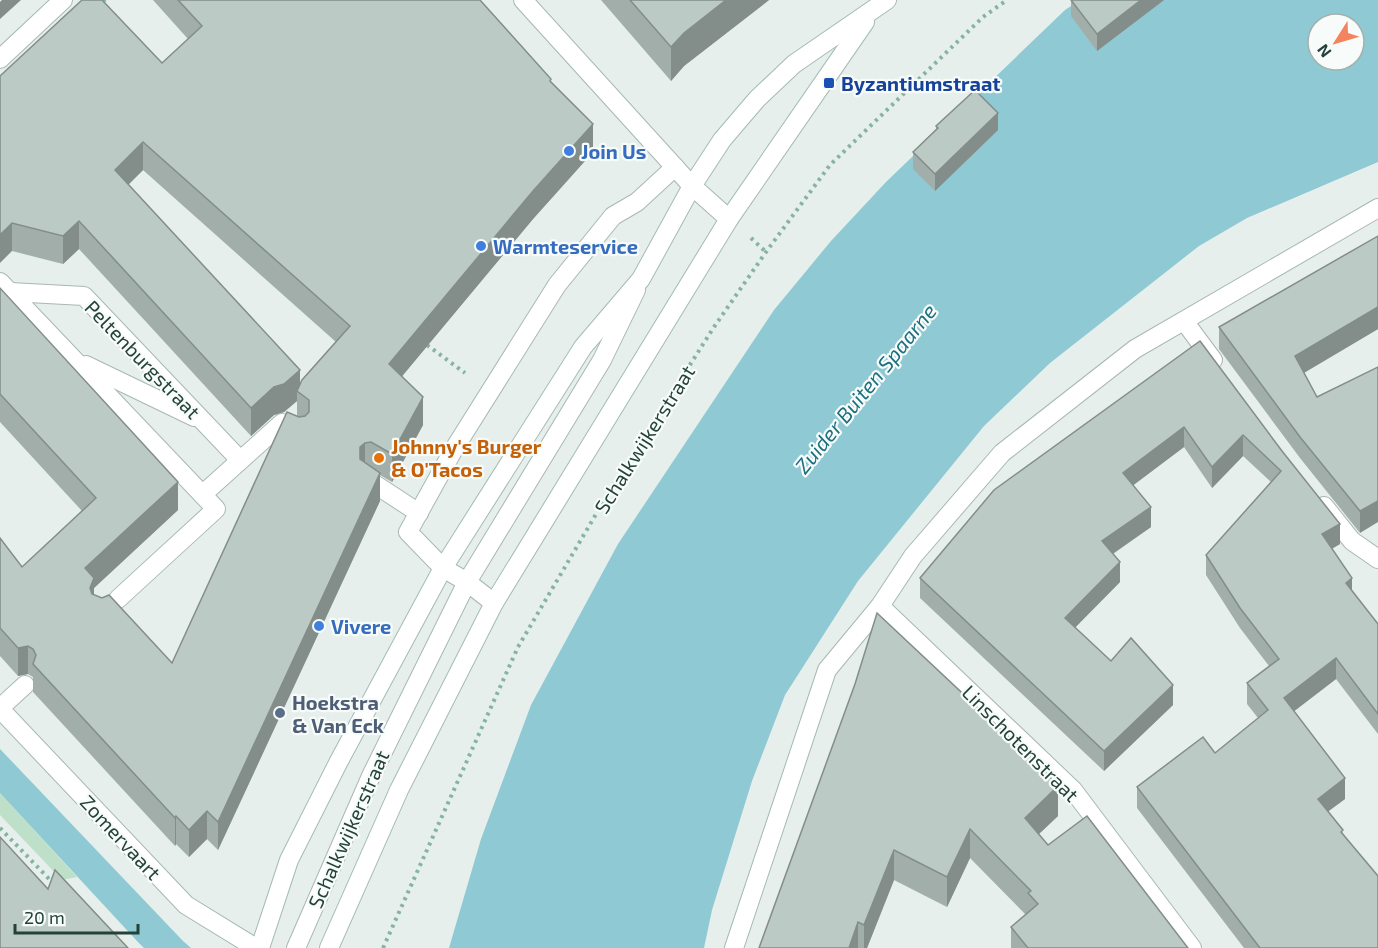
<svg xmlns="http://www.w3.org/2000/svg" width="1378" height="948" font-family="'Exo 2',sans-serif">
	<rect width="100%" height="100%" fill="#e6efeb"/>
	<path fill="#bfe0c8" d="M 0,793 L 77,877 L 62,880 L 0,815 Z"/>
	<g fill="#8ec9d4" fill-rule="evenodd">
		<path d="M 1080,0 L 1378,0 L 1378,162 L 1247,218 L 1199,246 L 1050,363 L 984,426 L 858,581 L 785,695 L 752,781 L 712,910 L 704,948 L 449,948 L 481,839 L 531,705 L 618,544 L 774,310 L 831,241 L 886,182 L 1065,10 ZM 1318,24 L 1354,24 L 1354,60 L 1318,60 Z"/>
		<path d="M 0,749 L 183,941 L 191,948 L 144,948 L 137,941 L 0,793 Z"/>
	</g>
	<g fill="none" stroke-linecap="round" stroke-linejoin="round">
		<defs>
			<path id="lane" d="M 296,948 L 371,776 L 467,582 L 602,360 L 636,290"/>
			<g id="street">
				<path d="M 523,0 L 692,186 L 729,219"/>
				<path d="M 0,59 L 63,0"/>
				<path d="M 0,282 L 216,509 L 118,599"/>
				<path d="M 10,292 L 84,296 L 240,460"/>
				<path d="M 1184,321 L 1213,360"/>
				<path d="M 86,365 L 194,417"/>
				<path d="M 370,481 L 419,513"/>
				<path d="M 203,494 L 282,423 L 299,434"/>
				<path d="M 1324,506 L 1352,541 L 1378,559"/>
				<path d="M 494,603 L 467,582 L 443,568 L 408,532 L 454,449 L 557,285 L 613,216 L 637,202 L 675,167"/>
				<path d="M 880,606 L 1073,790 L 1192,948"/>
				<path d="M 0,708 L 25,685"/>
				<path d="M 0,709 L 186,905 L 256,948"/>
				<path d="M 734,948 L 827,670 L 880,606 L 913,556 L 1002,453 L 1135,349 L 1378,208"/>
			</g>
			<g id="secondary">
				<path d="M 260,948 L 289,860 L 339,761 L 443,568 L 583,347 L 641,279 L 692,186 L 722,140 L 757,99 L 794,64 L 887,0"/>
				<path d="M 329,948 L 399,790 L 494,603 L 729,219 L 865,22"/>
			</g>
		</defs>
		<use href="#lane" stroke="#a8b8b2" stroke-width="20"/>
		<use href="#street" stroke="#a8b8b2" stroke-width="20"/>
		<use href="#secondary" stroke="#a4bbb3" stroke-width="20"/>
		<g stroke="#86b3a5" stroke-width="4" stroke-dasharray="3 4.5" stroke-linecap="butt">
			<path d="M 103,0 L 107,5"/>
			<path d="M 751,238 L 766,252"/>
			<path d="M 427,345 L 465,373"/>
			<path d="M 0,828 L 53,883"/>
			<path d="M 383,948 L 518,647 L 609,492 L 714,327 L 766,252 L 830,165 L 983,17 L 1007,0"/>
		</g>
		<use href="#lane" stroke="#fff" stroke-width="18"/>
		<use href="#street" stroke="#fff" stroke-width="18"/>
		<use href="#secondary" stroke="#fff" stroke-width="18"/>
	</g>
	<g fill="#a1aea9" fill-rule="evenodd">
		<path d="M 153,0 L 480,0 L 551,82 L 593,152 L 533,219 L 402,376 L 423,425 L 392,482 L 380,475 L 380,501 L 218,850 L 207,839 L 189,857 L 176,844 L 175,846 L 33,692 L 33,677 L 28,674 L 18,676 L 0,656 L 0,538 L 22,567 L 82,511 L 0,422 L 0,288 L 178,510 L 94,588 L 94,595 L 172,663 L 297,416 L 297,401 L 284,412 L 274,415 L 251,436 L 79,249 L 63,264 L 12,251 L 0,76 L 162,63 L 188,39 ZM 143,170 L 336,342 L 300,384 L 128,185 Z"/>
		<path d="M 601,0 L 769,0 L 684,66 L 671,81 Z"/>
		<path d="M 1071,0 L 1164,0 L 1097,51 L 1071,16 Z"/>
		<path d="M 936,126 L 998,130 L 935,191 L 913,169 L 913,152 L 936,129 Z"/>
		<path d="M 1378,236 L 1378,329 L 1304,373 L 1317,397 L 1378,367 L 1360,533 L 1300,458 L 1219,349 L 1219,327 Z"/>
		<path d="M 1200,341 L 1340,544 L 1332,549 L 1352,591 L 1378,624 L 1378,734 L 1336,679 L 1294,711 L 1345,799 L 1328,811 L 1343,833 L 1378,948 L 1244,948 L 1137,808 L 1137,787 L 1215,753 L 1258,718 L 1247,704 L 1247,683 L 1269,666 L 1240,628 L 1206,575 L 1206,555 L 1271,482 L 1243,456 L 1212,488 L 1184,447 L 1133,485 L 1151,527 L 1113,554 L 1120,582 L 1075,627 L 1111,661 L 1173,705 L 1104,771 L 920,598 L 920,578 Z"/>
		<path d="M 855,684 L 1058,816 L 1039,834 L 1048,845 L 1188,948 L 1011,948 L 1011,927 L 1026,915 L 970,858 L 947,907 L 894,880 L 867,948 L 759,948 Z"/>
	</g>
	<g fill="#838d89">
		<path d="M 2,0 L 21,0 L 0,19 L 0,2 Z"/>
		<path d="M 726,0 L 769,0 L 684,66 L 671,81 L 671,47 L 684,33 Z"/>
		<path d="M 1141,0 L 1164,0 L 1097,51 L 1097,34 Z"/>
		<path d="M 998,113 L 998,130 L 935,191 L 935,174 Z"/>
		<path d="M 593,124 L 593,152 L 533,219 L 389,392 L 389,364 L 533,191 Z"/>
		<path d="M 143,142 L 143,170 L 115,198 L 115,170 Z"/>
		<path d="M 79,221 L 79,249 L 63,264 L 63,236 Z"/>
		<path d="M 12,223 L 12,251 L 0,263 L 0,235 Z"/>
		<path d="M 1378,307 L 1378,329 L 1295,378 L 1295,356 Z"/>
		<path d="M 300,370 L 300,394 L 297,391 L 297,401 L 284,412 L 274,415 L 251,436 L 251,408 L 274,387 Z"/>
		<path d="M 423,397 L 423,425 L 392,482 L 392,454 Z"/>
		<path d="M 1184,427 L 1184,447 L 1123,493 L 1123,473 Z"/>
		<path d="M 1243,435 L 1243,456 L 1212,488 L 1212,467 Z"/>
		<path d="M 365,443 L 365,471 L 360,475 L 360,447 Z"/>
		<path d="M 380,473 L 380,501 L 218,850 L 218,822 Z"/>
		<path d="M 178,482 L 178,510 L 94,588 L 94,606 L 85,568 Z"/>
		<path d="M 1378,501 L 1378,522 L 1360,533 L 1360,511 Z"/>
		<path d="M 1151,507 L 1151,527 L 1102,561 L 1102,541 Z"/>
		<path d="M 1340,524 L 1340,544 L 1322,554 L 1322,534 Z"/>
		<path d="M 1120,562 L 1120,582 L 1065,638 L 1065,618 Z"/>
		<path d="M 1352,578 L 1352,599 L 1346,583 Z"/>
		<path d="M 28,646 L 28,674 L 18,676 L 18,648 Z"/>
		<path d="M 1336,658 L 1336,679 L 1284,719 L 1284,698 Z"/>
		<path d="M 1173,685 L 1173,705 L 1104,771 L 1104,751 Z"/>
		<path d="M 1345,778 L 1345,799 L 1318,819 L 1318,799 Z"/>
		<path d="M 1058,786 L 1058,816 L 1025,847 L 1025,818 Z"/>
		<path d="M 207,811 L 207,839 L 189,857 L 189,830 Z"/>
		<path d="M 176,816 L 176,844 L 175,846 L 175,818 Z"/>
		<path d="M 970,829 L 970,858 L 947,907 L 947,877 Z"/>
		<path d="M 894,850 L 894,880 L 867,948 L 864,948 L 864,925 Z"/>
		<path d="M 858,922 L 858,948 L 849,948 Z"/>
	</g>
	<g fill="#bbcac4" stroke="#838d89" stroke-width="1.5">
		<path d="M 82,0 L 102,0 L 162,63 L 202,26 L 178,0 L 480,0 L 551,79 L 550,81 L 593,124 L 533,191 L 389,364 L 423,397 L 392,454 L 371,442 L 365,443 L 360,447 L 360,459 L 380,473 L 218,822 L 207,811 L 189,830 L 176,816 L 175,818 L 33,664 L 36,655 L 33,649 L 28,646 L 18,648 L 0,628 L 0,538 L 22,567 L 96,498 L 0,394 L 0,288 L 178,482 L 85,568 L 94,578 L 90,588 L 92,594 L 102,598 L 109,595 L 172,663 L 287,412 L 299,417 L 305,416 L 309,412 L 309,400 L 297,391 L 302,380 L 350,326 L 143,142 L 115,170 L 300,370 L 284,384 L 274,387 L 251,408 L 79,221 L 63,236 L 12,223 L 0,235 L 0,76 Z"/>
		<path d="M 630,0 L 726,0 L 684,33 L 671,47 Z"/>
		<path d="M 1071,0 L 1141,0 L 1097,34 Z"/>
		<path d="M 975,90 L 998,113 L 935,174 L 913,152 L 938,128 L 936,126 Z"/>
		<path d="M 1378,236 L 1378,307 L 1295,356 L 1317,397 L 1378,367 L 1378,501 L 1360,511 L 1300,437 L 1219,327 Z"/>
		<path d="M 1200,341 L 1282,451 L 1340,524 L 1322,534 L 1352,578 L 1346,583 L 1378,624 L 1378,714 L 1336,658 L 1284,698 L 1345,778 L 1318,799 L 1343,830 L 1341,832 L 1378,876 L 1378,948 L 1260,948 L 1137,787 L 1203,737 L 1215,753 L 1268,710 L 1247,683 L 1279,659 L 1240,608 L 1206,555 L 1281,471 L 1243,435 L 1212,467 L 1184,427 L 1123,473 L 1151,507 L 1102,541 L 1120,562 L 1065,618 L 1111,661 L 1131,638 L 1173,685 L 1104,751 L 920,578 L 994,490 Z"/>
		<path d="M 877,613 L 1041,767 L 1058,786 L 1025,818 L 1048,845 L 1087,816 L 1188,948 L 1028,948 L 1011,927 L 1038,904 L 1028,893 L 1031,891 L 970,829 L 947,877 L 894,850 L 864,925 L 858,922 L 849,948 L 759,948 L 855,684 Z"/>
		<path d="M 0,837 L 48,889 L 55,870 L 128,948 L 1,948 L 0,947 Z"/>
	</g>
	<rect fill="#1a4fb4" stroke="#f7fbf9" stroke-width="2" x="823" y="77" width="12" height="12" rx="3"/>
	<g fill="#3f7fe0" stroke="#f7fbf9" stroke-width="2">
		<circle cx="569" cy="151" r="6"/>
		<circle cx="481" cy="246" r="6"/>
		<circle cx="319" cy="626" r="6"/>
	</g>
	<circle fill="#e8710a" stroke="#f7fbf9" stroke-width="2" cx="379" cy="458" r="6"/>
	<circle fill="#5c6f8a" stroke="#f7fbf9" stroke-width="2" cx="280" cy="713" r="6"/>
	<g text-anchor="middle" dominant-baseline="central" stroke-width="4.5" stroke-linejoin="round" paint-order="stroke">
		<g font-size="20" font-weight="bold" fill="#164399" stroke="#f7fbf9" text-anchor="start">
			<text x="841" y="83">Byzantiumstraat</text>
		</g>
		<g font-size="20" font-weight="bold" fill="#366cbe" stroke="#f7fbf9" text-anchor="start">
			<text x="581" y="151">Join Us</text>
			<text x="493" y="246">Warmteservice</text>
			<text x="331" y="626">Vivere</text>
		</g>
		<g font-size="20" fill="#24423a" stroke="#f7fbf9">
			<text transform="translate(143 359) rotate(46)">Peltenburgstraat</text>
			<text transform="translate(644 439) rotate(-58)">Schalkwijkerstraat</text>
			<text transform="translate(1021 743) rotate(45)">Linschotenstraat</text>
			<text transform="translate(348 829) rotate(-66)">Schalkwijkerstraat</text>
			<text transform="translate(121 837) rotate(47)">Zomervaart</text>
		</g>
		<g font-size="20" font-weight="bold" fill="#c56008" stroke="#f7fbf9" text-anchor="start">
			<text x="391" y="446">Johnny's Burger<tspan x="391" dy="23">&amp; O'Tacos</tspan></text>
		</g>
		<g font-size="20" font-weight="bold" fill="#4e5e75" stroke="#f7fbf9" text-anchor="start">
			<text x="292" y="702">Hoekstra<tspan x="292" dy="23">&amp; Van Eck</tspan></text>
		</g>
		<g font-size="21" font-style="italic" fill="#1c6f80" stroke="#f7fbf9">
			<text transform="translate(865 388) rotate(-51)">Zuider Buiten Spaarne</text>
		</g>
	</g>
	<g transform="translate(1336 42) rotate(233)"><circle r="28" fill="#f7fbf9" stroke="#a3b1ad" stroke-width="1.5"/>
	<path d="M0-4.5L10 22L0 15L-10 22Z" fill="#f4845f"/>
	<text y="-9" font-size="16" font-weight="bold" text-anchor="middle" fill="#24423a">N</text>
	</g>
	<path d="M15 924v9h123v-9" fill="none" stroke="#24423a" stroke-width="3"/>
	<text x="24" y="924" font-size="18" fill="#24423a" stroke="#f7fbf9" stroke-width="4.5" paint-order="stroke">20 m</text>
</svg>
